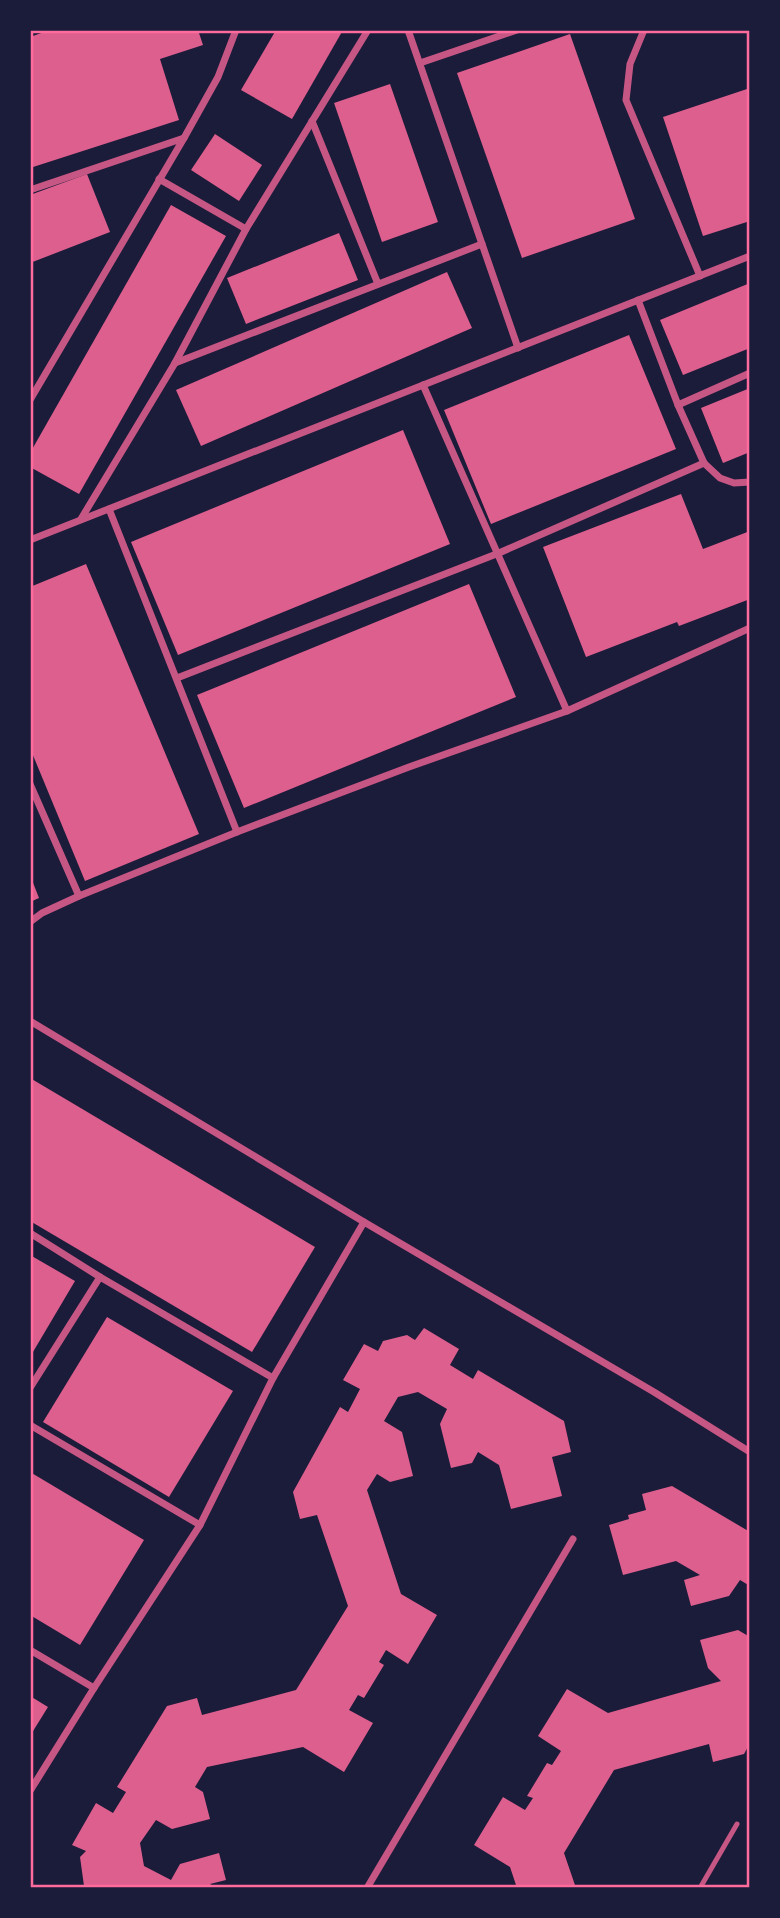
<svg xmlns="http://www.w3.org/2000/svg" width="780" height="1918" font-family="'PT Sans',sans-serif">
	<rect width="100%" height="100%" fill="#1b1b3a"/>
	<g fill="#dd5f8e">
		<path d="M 50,30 L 198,30 L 203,45 L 160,59 L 179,120 L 30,168 L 30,37 Z"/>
		<path d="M 276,30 L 343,30 L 292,119 L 241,90 Z"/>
		<path d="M 570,34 L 635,219 L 522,258 L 457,73 Z"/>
		<path d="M 390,84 L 438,222 L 382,242 L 334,103 Z"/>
		<path d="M 750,88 L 750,221 L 703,236 L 663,117 Z"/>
		<path d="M 215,134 L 262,165 L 239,201 L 191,170 Z"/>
		<path d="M 87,174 L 110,232 L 30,263 L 30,195 Z"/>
		<path d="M 171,205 L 226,236 L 79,494 L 30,467 L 30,453 Z"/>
		<path d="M 339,233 L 358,280 L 246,324 L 227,278 Z"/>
		<path d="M 447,272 L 472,328 L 201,446 L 176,390 Z"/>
		<path d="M 750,283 L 750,348 L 683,375 L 660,320 Z"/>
		<path d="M 629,335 L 676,449 L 491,524 L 444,410 Z"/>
		<path d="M 750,388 L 750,452 L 723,463 L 701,408 Z"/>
		<path d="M 403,430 L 450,544 L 178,655 L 131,542 Z"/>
		<path d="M 681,494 L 703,549 L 750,531 L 750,599 L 679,626 L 677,622 L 586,657 L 543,547 Z"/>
		<path d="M 86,564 L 199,834 L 85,881 L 30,748 L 30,587 Z"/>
		<path d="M 469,584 L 516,697 L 244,808 L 197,695 Z"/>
		<path d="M 30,875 L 39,898 L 30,902 Z"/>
		<path d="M 30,1078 L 315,1247 L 252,1352 L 30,1221 Z"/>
		<path d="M 30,1255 L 75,1281 L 30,1357 Z"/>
		<path d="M 107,1317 L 233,1391 L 169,1497 L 43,1422 Z"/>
		<path d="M 424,1328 L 459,1349 L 450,1365 L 473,1379 L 478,1370 L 564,1421 L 571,1452 L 552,1457 L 562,1496 L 511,1509 L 499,1465 L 478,1452 L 472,1463 L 451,1468 L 440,1424 L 447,1409 L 418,1392 L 398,1397 L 384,1421 L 402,1432 L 413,1476 L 390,1482 L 377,1474 L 367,1490 L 401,1594 L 437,1615 L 408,1664 L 386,1650 L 379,1662 L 384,1665 L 364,1698 L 358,1695 L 349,1710 L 373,1723 L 344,1772 L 303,1747 L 207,1767 L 195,1787 L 203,1792 L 210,1819 L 172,1829 L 156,1820 L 140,1843 L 144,1866 L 171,1880 L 180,1864 L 219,1853 L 226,1880 L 210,1884 L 216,1888 L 88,1888 L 84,1886 L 80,1857 L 86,1851 L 72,1845 L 96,1803 L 113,1813 L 126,1792 L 117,1787 L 167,1706 L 197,1698 L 202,1715 L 296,1690 L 348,1606 L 317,1515 L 300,1519 L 293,1492 L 340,1407 L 348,1412 L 360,1389 L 343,1380 L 364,1344 L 378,1351 L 383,1341 L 407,1335 L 415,1340 Z"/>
		<path d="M 30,1472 L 144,1540 L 80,1645 L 30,1615 Z"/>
		<path d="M 672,1486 L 750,1532 L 750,1586 L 740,1580 L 729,1596 L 691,1606 L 684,1580 L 700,1575 L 676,1561 L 623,1575 L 609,1525 L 629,1519 L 628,1515 L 646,1510 L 642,1494 Z"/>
		<path d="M 738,1630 L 750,1637 L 750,1743 L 744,1754 L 713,1762 L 709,1744 L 614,1770 L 564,1853 L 576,1888 L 517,1888 L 510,1867 L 474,1845 L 503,1797 L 525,1810 L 533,1798 L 527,1796 L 547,1763 L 552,1765 L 561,1751 L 538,1736 L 567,1689 L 608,1713 L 721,1681 L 708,1668 L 700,1640 Z"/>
		<path d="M 30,1696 L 48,1707 L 30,1736 Z"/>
	</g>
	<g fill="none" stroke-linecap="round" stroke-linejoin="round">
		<path stroke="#c65784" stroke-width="5" d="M 700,1888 L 737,1824"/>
		<g stroke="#c65784" stroke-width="7">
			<path d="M 408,30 L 518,348"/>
			<path d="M 644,30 L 630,64 L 626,100 L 700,276"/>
			<path d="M 420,63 L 517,30"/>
			<path d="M 312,121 L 378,284"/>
			<path d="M 159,179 L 246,229"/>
			<path d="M 30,190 L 184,138 L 218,77 L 236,30"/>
			<path d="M 638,300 L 678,405 L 704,463 L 720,478 L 734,483 L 750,482"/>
			<path d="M 175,363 L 482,244"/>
			<path d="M 423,385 L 567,711"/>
			<path d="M 30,400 L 184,138"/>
			<path d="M 678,405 L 750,373"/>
			<path d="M 109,509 L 237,832"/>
			<path d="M 81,519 L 175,363 L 246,229 L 368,30"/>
			<path d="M 30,540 L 750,256"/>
			<path d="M 177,678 L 499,553 L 704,463"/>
			<path d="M 30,784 L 79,896"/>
			<path d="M 30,922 L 42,913 L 79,896 L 237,832 L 409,767 L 567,711 L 750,628"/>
			<path d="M 30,1021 L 364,1222 L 654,1392 L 750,1452"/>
			<path d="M 30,1233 L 100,1277 L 273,1378"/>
			<path d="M 30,1388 L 100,1277"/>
			<path d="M 30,1425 L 200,1525"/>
			<path d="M 30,1650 L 94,1688"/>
			<path d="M 30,1791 L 94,1688 L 200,1525 L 273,1378 L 364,1222"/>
			<path d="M 367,1888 L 573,1539"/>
		</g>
	</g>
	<rect width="780" height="1918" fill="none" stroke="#1b1b3a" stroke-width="63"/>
	<rect x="32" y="32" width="716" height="1854" fill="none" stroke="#ff6b9d" stroke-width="2.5"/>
</svg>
